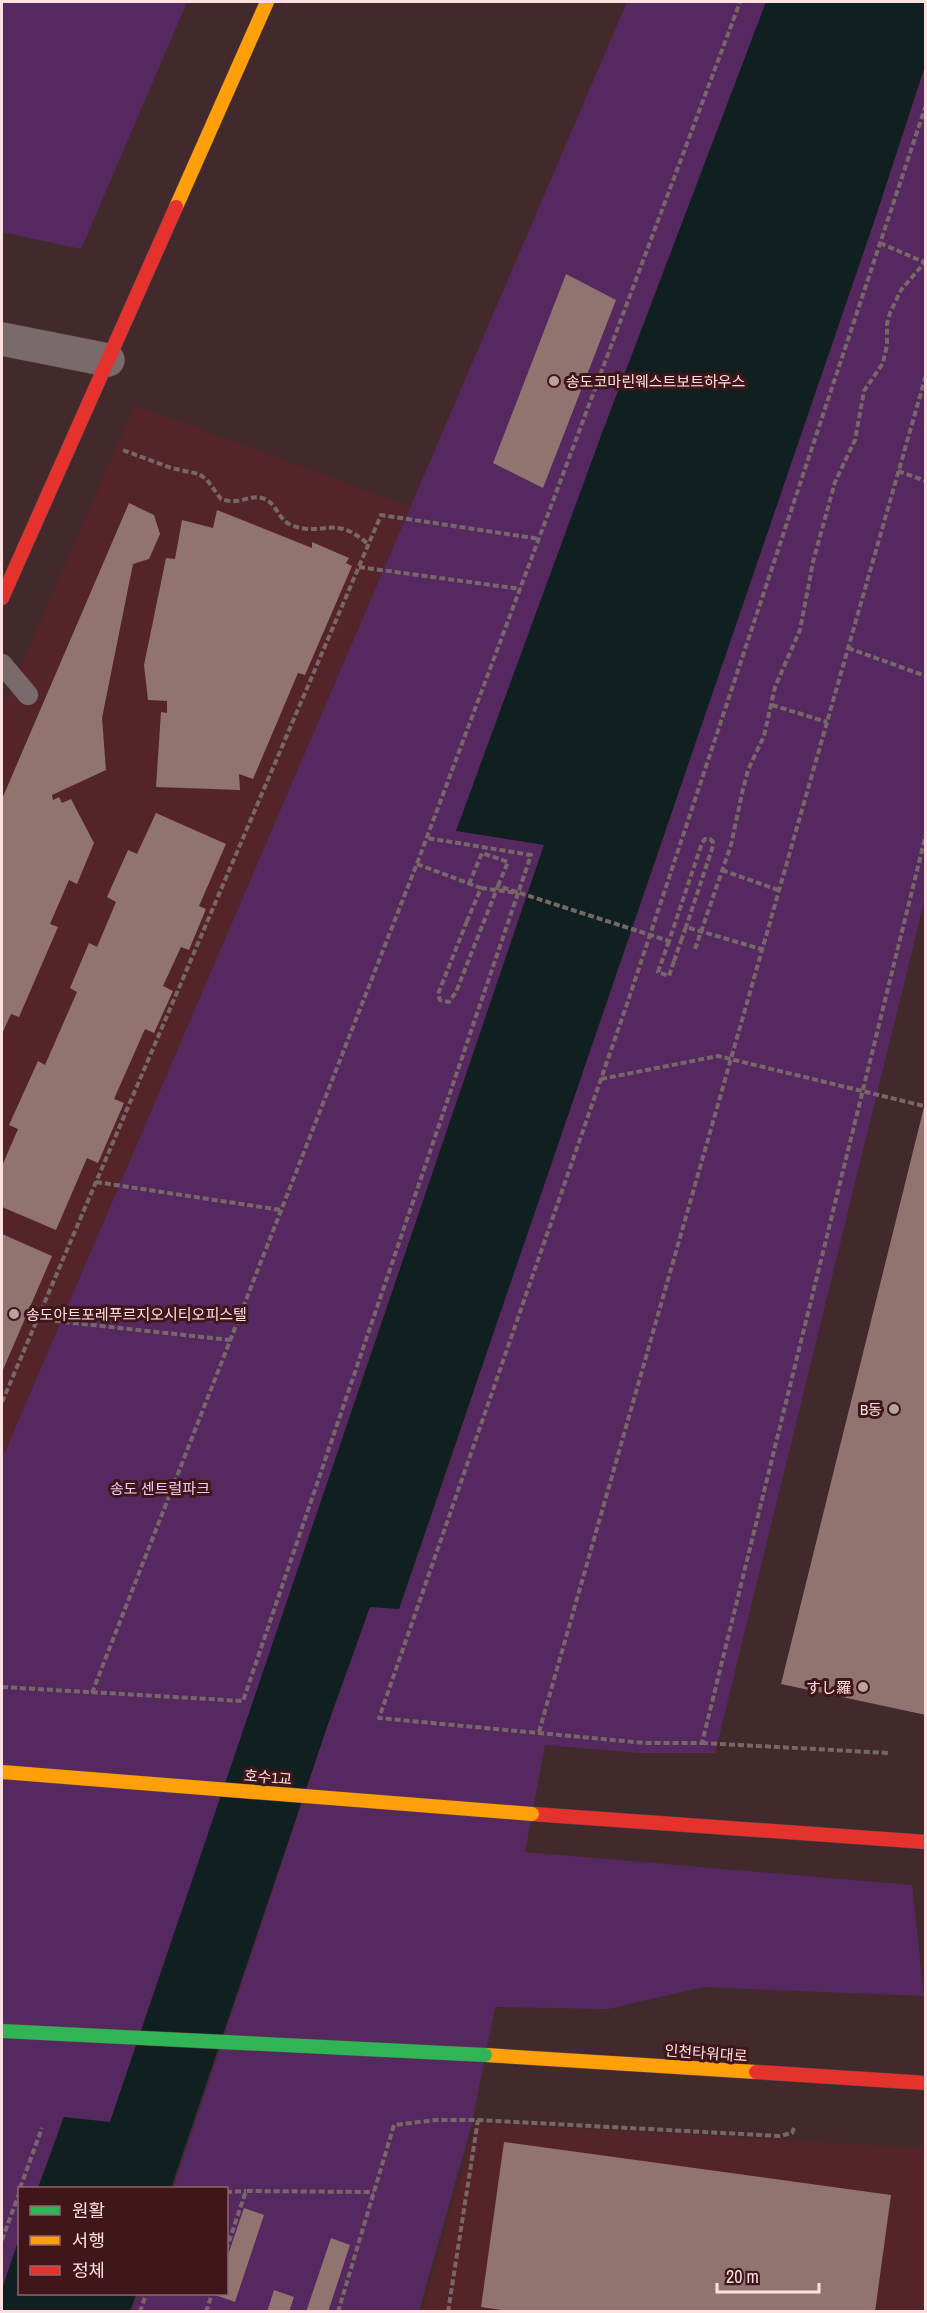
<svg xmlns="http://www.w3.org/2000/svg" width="927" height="2313" font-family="'Archivo Narrow','Noto Sans KR','Noto Sans JP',sans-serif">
	<rect width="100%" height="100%" fill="#422a2c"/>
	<g fill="#552429">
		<path d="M 135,405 L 410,507 L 2,1459 L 2,709 Z"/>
		<path d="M 476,2123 L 925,2148 L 925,2311 L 422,2312 Z"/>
	</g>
	<g fill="#552960">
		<path d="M 2,2 L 187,2 L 81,249 L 2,232 Z"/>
		<path d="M 627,2 L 766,2 L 456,831 L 544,844 L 110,2122 L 63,2118 L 38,2188 L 20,2188 L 19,2239 L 2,2289 L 2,1459 Z"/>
		<path d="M 925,66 L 925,898 L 715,1753 L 640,1753 L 545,1745 L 525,1852 L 912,1885 L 924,1996 L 703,1987 L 608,2009 L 495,2007 L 472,2123 L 419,2311 L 131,2312 L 137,2294 L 226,2294 L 226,2188 L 173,2188 L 329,1721 L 370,1606 L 399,1609 Z"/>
	</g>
	<g fill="#102020">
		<path d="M 766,2 L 925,2 L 925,66 L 876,216 L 399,1609 L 370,1607 L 329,1721 L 171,2188 L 38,2188 L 64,2117 L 110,2122 L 544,845 L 456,831 L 602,433 Z"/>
		<path d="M 19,2239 L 20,2294 L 136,2294 L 130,2311 L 2,2311 L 2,2289 Z"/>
	</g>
	<g fill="#91736f">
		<path d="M 566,274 L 616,300 L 543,488 L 493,463 Z"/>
		<path d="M 129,503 L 154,515 L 160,534 L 149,559 L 133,564 L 102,718 L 106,770 L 52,795 L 53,800 L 59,797 L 62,803 L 71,799 L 94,843 L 77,884 L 69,880 L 50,924 L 58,927 L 19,1017 L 11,1014 L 2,1034 L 2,799 Z"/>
		<path d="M 217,510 L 312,548 L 312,542 L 349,558 L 346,563 L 352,566 L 305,675 L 298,673 L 253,779 L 239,774 L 240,790 L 156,787 L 161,712 L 167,713 L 167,701 L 148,700 L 144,665 L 166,558 L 175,559 L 182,520 L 213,528 Z"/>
		<path d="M 156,813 L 226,844 L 199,906 L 206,909 L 189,950 L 181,947 L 163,986 L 173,991 L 154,1033 L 145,1029 L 114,1099 L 124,1103 L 98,1163 L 87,1158 L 56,1230 L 2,1207 L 2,1166 L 18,1129 L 9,1125 L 38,1061 L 45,1065 L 77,992 L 70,988 L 89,943 L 97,947 L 116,902 L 107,897 L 128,850 L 137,854 Z"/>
		<path d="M 925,1103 L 926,1103 L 926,1715 L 781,1684 Z"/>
		<path d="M 2,1234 L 52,1256 L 2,1372 Z"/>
		<path d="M 504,2142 L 891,2195 L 875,2312 L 515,2312 L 481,2307 Z"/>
		<path d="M 244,2208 L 264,2215 L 235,2302 L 215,2295 L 216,2294 L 226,2294 L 226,2261 Z"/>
		<path d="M 331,2238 L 350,2245 L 328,2312 L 306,2312 Z"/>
		<path d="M 274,2290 L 294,2297 L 289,2312 L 267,2312 Z"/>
	</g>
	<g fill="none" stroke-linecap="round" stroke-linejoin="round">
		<defs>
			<path id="lane" d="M 2,664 L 28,695"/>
			<path id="street" d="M 2,339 L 108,360"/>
			<g id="slow">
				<path d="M 176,207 L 267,2"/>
				<path d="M 485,2055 L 756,2072"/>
			</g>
			<g id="jam">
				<path d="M 2,598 L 176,207"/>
				<path d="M 532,1814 L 926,1842"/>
				<path d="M 756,2072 L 926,2083"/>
			</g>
		</defs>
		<use href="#lane" stroke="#5b4647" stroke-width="21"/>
		<use href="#street" stroke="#5b4647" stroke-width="34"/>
		<use href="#slow" stroke="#5b4647" stroke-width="15"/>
		<use href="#jam" stroke="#5b4647" stroke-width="15"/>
		<g stroke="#786768" stroke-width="4" stroke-dasharray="6 3" stroke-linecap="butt">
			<path d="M 926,105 L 627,1004 L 379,1718 L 645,1743 L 702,1743 L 926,834"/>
			<path d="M 880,243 L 926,263"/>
			<path d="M 123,450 L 171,468 L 199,474 L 207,480 L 221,499 C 225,500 231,502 235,501 C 244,501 252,495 262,498 C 277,502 277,519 291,525 C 325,538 332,513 368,544"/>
			<path d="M 898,471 L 926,481"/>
			<path d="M 359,567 L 521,589"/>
			<path d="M 848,648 L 926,676"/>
			<path d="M 772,705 L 827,722"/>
			<path d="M 417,864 L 481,888 L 467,921"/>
			<path d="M 722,870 L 778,890"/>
			<path d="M 469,884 L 482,853 L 508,862 L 498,886"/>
			<path d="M 481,888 L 518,893"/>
			<path d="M 669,941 L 658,972 L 669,976 L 674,961"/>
			<path d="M 681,941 L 686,927 L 761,949"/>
			<path d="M 695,949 L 731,845 L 743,789 L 748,770 L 764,736 L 775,687 L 800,630 L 813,562 L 835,482 L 855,440 L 864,391 L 883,363 L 887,345 L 887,324 L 890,313 L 901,290 L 925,262"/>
			<path d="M 601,1079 L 718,1056 L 924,1106"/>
			<path d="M 96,1182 L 281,1210"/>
			<path d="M 37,1319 L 230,1340"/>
			<path d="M 2,1402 L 381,515 L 540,539"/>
			<path d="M 2,1687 L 243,1701 L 531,855 L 427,838"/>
			<path d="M 92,1693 L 418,861 L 740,2"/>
			<path d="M 539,1732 L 926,375"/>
			<path d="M 702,1743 L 889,1753"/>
			<path d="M 20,2188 L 42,2128"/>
			<path d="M 226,2192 L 246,2191"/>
			<path d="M 2,2240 L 20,2191"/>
			<path d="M 226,2250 L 246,2191 L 374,2192"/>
			<path d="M 140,2312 L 146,2294"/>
			<path d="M 206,2312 L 212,2294"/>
			<path d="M 338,2312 L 394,2125 L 436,2120 L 478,2120 L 780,2136 L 792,2133 L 794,2128"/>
			<path d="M 448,2312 L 478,2120"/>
		</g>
		<use href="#lane" stroke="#7b6a6b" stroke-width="20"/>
		<use href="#street" stroke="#7b6a6b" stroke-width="33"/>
		<use href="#slow" stroke="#ff9f0a" stroke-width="14"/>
		<use href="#jam" stroke="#e5322d" stroke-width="14"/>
		<defs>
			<path id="fast-bridge" d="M 2,2031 L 485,2055"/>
			<path id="slow-bridge" d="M 2,1772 L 532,1814"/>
		</defs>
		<use href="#fast-bridge" stroke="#5b4647" stroke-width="15" stroke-linecap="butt"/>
		<use href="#slow-bridge" stroke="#5b4647" stroke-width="15" stroke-linecap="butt"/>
		<g stroke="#786768" stroke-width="4" stroke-dasharray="6 3" stroke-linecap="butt">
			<path d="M 467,921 L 438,994 L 440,1000 L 449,1002 L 456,992 L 498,886 L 669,941 L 702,843 L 705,839 L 710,839 L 713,842 L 713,846 L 686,927"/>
			<path d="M 674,961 L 681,941"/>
		</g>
		<use href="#fast-bridge" stroke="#30b455" stroke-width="14"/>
		<use href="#slow-bridge" stroke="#ff9f0a" stroke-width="14"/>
	</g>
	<g fill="#bda1a2" stroke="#41161a" stroke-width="2">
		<circle cx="554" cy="381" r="6"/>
		<circle cx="14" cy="1314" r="6"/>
		<circle cx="894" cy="1409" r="6"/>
		<circle cx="863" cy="1687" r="6"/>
	</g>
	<g text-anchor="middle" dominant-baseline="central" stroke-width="6" stroke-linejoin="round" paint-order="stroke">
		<g font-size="15" fill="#ffe1e1" stroke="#41161a" text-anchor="start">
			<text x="566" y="381">송도코마린웨스트보트하우스</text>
			<text x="26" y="1314">송도아트포레푸르지오시티오피스텔</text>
			<text x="882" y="1409" text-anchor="end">B동</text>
			<text x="851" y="1687" text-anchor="end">すし羅</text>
		</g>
		<g font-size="15" fill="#e9ccf4" stroke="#41161a">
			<text x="160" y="1488">송도 센트럴파크</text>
		</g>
		<g font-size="15" fill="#ffe1e1" stroke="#41161a">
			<text transform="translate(268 1777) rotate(5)">호수1교</text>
			<text transform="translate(706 2053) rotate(4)">인천타워대로</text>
		</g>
	</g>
	<rect width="927" height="2313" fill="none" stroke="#ffe1e1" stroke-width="6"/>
	<rect x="18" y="2187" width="210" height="108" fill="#41161a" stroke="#8d676a" stroke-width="1.5"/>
	<rect x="30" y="2206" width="30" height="9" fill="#30b455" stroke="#8d676a" stroke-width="1.5"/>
	<text x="72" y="2217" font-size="18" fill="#ffe1e1">원활</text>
	<rect x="30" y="2236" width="30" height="9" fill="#ff9f0a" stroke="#8d676a" stroke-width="1.5"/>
	<text x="72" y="2247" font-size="18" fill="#ffe1e1">서행</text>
	<rect x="30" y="2266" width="30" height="9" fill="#e5322d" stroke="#8d676a" stroke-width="1.5"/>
	<text x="72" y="2277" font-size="18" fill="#ffe1e1">정체</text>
	<path d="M717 2283v9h102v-9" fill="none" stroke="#ffe1e1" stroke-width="3"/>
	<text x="726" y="2283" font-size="18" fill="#ffe1e1" stroke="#41161a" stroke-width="4.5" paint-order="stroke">20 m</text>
</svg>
